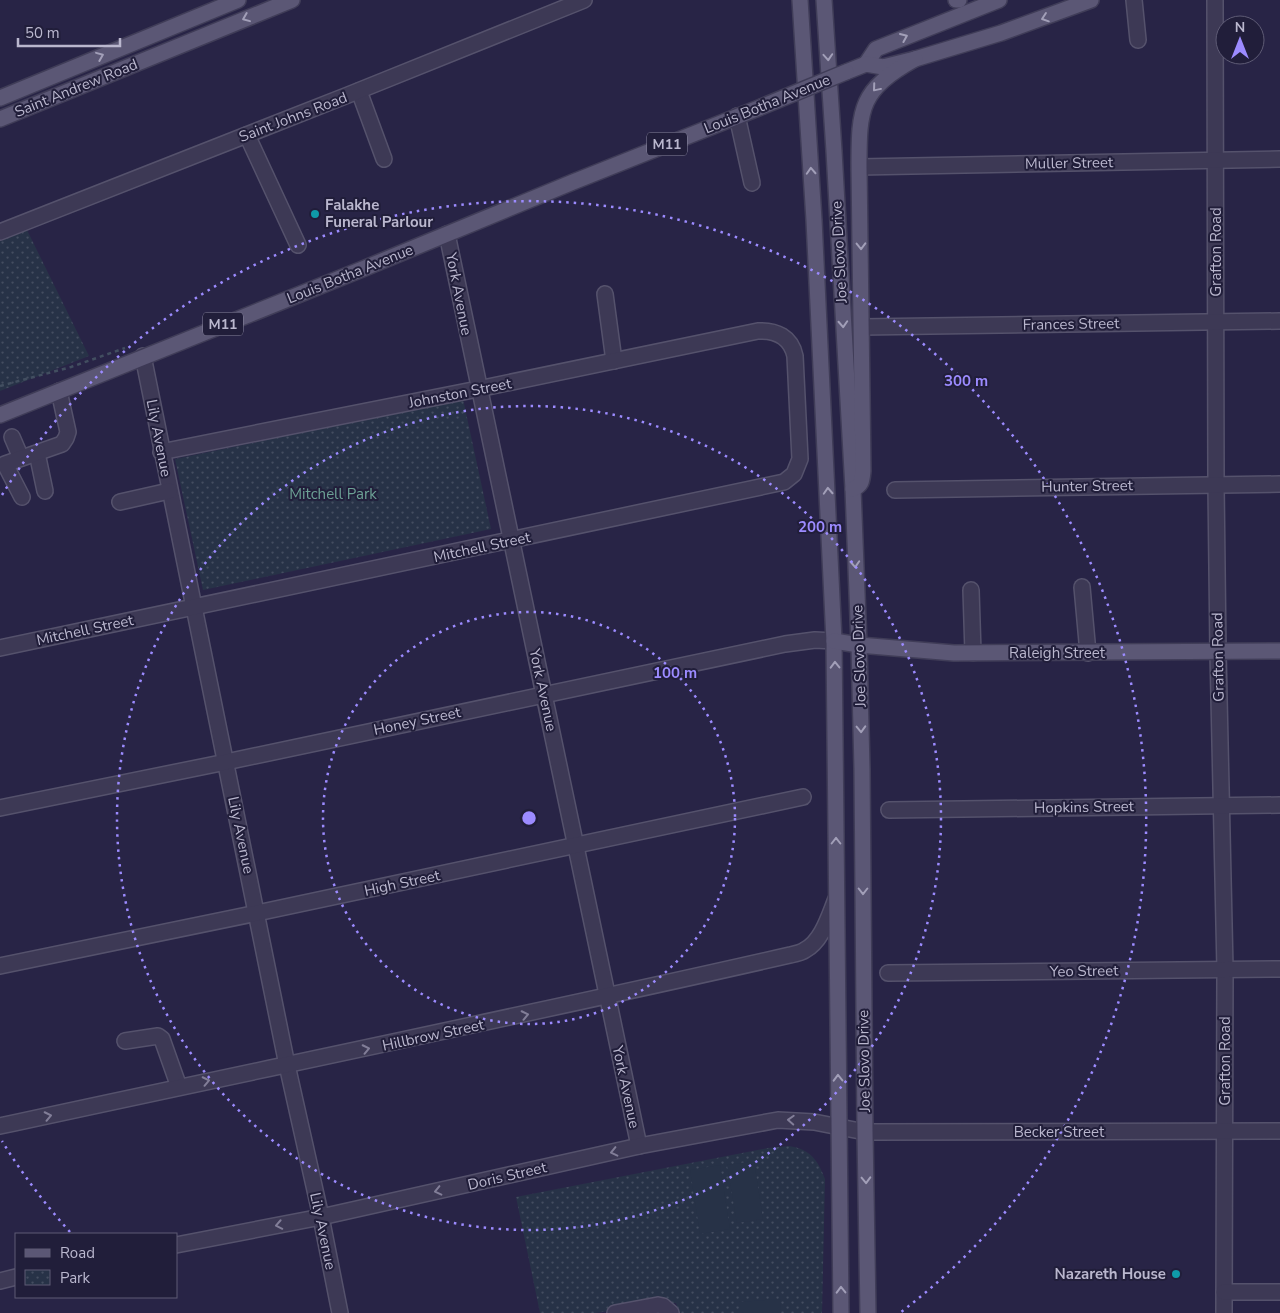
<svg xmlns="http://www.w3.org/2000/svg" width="1280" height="1313" font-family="'Nunito Sans',sans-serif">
	<defs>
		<pattern id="park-dots" width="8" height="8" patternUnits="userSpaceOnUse" patternTransform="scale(1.25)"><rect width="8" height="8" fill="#273247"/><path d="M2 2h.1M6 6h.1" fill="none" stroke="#444d60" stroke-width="1.8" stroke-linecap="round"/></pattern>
	</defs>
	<rect width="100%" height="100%" fill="#282446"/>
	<g fill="url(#park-dots)">
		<path d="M 25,226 L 89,356 L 0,391 L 0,238 Z"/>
		<path d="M 463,399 L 491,529 L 203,590 L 175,459 Z"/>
		<path d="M 789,1146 C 810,1149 818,1160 825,1179 L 822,1313 L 679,1313 L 676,1303 L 595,1313 L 540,1313 L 516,1197 L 768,1148 Z"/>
	</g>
	<g fill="#273247">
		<path d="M 754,1161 L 763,1219 L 737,1223 L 727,1165 Z"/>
		<path d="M 720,1165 L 730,1229 L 700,1234 L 690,1170 Z"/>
		<path d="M 780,1299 L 781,1313 L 739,1313 L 739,1302 Z"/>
	</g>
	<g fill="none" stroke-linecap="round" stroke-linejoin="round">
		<defs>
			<g id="minor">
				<path d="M 1134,0 L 1138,40"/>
				<path d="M 1215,0 L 1216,484 L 1218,652 L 1225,969 L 1224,1313"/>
				<path d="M 359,91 L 384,159"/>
				<path d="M 737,116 L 752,183"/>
				<path d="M 247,135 L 298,245"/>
				<path d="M 859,167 L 1280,159"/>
				<path d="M 0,232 L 348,95 L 584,0"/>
				<path d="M 447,234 L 639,1146"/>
				<path d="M 605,294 L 614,361"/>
				<path d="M 862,327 L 1280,321"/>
				<path d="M 143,356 L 287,1065 L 321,1217 L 340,1313"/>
				<path d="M 12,437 L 21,458"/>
				<path d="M 37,453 L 45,491"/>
				<path d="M 895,490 L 1280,484"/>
				<path d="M 22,497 L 5,464 L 62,444 L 66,438 L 68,432 L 59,391"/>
				<path d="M 120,502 L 169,491"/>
				<path d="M 1082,587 L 1088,653"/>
				<path d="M 971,590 L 973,653"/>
				<path d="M 0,648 L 784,482 L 794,474 L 800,459 L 795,356 C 791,337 776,330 758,331 L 478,389 L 161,452"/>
				<path d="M 0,808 L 226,762 L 785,644 L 815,640 L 834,641"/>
				<path d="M 889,810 L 1280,805"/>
				<path d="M 0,966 L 257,913 L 803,797"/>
				<path d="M 888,973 L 1280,969"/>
				<path d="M 125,1041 L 158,1036 L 162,1039 L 179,1087"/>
				<path d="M 0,1126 C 263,1069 527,1015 790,955 C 795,954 801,953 805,950 C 822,941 829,916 836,899"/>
				<path d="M 176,1245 L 321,1217 L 639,1146 L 778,1120 L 814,1122 L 865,1132 L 1280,1131"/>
				<path d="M 0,1281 L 16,1277"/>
				<path d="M 1224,1292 L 1280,1292"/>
				<path d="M 615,1313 L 658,1305 L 663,1306 L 671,1313"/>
			</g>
			<g id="major">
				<path d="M 800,0 L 814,220 L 834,641 L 841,1313"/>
				<path d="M 824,0 L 834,151 L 853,489 L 859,645 L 862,769 L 865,1132 L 868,1313"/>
				<path d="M 956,0 L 959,0"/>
				<path d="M 866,64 L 876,49 L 999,0"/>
				<path d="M 846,72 L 866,64 L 883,67 L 915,59 L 1001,33 L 1091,0"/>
				<path d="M 0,98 L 238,0"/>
				<path d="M 0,119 L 292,0"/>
				<path d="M 0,415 L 365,268 L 573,182 L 761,107"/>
				<path d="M 853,489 C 862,485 862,481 863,471 L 859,167 C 859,107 860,90 915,59"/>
				<path d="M 834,641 L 859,645 L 954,653 L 1280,651"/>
			</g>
		</defs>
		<use href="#minor" stroke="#55526c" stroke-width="18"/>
		<use href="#major" stroke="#403d58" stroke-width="18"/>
		<path stroke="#424e60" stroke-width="2.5" stroke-dasharray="4 4" stroke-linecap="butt" d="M 0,386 L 71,367 L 125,348"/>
		<use href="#minor" stroke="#3d3955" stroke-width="15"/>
		<use href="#major" stroke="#5b5775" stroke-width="15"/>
		<defs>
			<path id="major-bridge" d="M 761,107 L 846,72"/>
		</defs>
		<use href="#major-bridge" stroke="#403d58" stroke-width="18" stroke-linecap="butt"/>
		<use href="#major-bridge" stroke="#5b5775" stroke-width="15"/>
	</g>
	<defs><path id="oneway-chevron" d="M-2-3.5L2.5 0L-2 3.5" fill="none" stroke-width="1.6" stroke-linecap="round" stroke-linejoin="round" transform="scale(1.25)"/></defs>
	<g stroke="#a29fb8">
		<use href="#oneway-chevron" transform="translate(246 18) rotate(158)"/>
		<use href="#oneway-chevron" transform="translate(1045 18) rotate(161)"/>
		<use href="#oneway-chevron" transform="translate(904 37) rotate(-23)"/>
		<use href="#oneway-chevron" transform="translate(100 56) rotate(-22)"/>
		<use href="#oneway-chevron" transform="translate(828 57) rotate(86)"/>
		<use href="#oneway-chevron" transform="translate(876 88) rotate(130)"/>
		<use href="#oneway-chevron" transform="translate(811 171) rotate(-93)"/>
		<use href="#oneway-chevron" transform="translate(861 246) rotate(89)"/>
		<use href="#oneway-chevron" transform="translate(843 324) rotate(87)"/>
		<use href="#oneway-chevron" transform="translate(828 491) rotate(-93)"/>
		<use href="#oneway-chevron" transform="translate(855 564) rotate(87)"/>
		<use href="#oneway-chevron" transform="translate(835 665) rotate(-91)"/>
		<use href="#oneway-chevron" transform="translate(861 729) rotate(88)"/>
		<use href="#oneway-chevron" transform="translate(836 841) rotate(-90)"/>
		<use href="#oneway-chevron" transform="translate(863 891) rotate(90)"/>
		<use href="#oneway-chevron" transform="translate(838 1078) rotate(-91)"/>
		<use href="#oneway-chevron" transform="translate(866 1180) rotate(88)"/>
		<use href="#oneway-chevron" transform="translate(841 1290) rotate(-91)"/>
	</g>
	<g stroke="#827e98">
		<use href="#oneway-chevron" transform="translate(525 1015) rotate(-12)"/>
		<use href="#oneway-chevron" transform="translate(366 1049) rotate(-12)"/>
		<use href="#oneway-chevron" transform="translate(206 1081) rotate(-12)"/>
		<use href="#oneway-chevron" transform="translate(48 1116) rotate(-12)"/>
		<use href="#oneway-chevron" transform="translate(791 1120) rotate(-177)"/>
		<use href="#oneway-chevron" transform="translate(614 1152) rotate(167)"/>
		<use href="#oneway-chevron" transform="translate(438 1191) rotate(167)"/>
		<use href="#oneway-chevron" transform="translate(279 1225) rotate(169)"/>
	</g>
	<g fill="none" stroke="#9c8bff" stroke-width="2.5" stroke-dasharray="2.5 5">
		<circle cx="529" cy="818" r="206"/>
		<circle cx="529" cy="818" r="412"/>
		<path d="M70 1232A618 618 0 0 1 2 1141M2 495A618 618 0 1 1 901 1312"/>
	</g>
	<g fill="#0f9aa8" stroke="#211e3a" stroke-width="2">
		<circle cx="315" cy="214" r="5"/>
		<circle cx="1176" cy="1274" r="5"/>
	</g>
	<g text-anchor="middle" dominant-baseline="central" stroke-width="4" stroke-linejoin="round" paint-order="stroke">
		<g fill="#211e3a" stroke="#8c89a2" stroke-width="1">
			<rect x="647" y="132.5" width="40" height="23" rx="4"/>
			<rect x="203" y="312.5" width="40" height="23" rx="4"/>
		</g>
		<g font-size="14" font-weight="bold" fill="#bab7ce">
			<text x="667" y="144">M11</text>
			<text x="223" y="324">M11</text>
		</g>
		<g font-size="15" fill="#bab7ce" stroke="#211e3a">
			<text transform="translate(76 88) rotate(-22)">Saint Andrew Road</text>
			<text transform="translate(767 104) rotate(-22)">Louis Botha Avenue</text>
			<text transform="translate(293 117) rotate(-21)">Saint Johns Road</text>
			<text transform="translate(1069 163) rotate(-1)">Muller Street</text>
			<text transform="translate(839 252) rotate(-93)">Joe Slovo Drive</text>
			<text transform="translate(1216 252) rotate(-90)">Grafton Road</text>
			<text transform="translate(350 274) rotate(-22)">Louis Botha Avenue</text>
			<text transform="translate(459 294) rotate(79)">York Avenue</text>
			<text transform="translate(1071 324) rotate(-1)">Frances Street</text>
			<text transform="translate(460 393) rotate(-11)">Johnston Street</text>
			<text transform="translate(159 438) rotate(79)">Lily Avenue</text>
			<text transform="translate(1087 486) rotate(-1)">Hunter Street</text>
			<text transform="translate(482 547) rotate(-12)">Mitchell Street</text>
			<text transform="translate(85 630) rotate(-12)">Mitchell Street</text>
			<text x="1057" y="653">Raleigh Street</text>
			<text transform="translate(859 656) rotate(-92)">Joe Slovo Drive</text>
			<text transform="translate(1218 657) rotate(-91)">Grafton Road</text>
			<text transform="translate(543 690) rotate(78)">York Avenue</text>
			<text transform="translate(417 721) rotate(-12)">Honey Street</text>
			<text transform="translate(1084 807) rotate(-1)">Hopkins Street</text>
			<text transform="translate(241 835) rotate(78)">Lily Avenue</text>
			<text transform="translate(402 883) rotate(-12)">High Street</text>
			<text transform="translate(1084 971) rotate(-1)">Yeo Street</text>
			<text transform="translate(433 1035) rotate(-12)">Hillbrow Street</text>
			<text transform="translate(864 1061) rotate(-91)">Joe Slovo Drive</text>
			<text transform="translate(1225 1061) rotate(-90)">Grafton Road</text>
			<text transform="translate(626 1087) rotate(78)">York Avenue</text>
			<text x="1059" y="1132">Becker Street</text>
			<text transform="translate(507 1176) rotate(-13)">Doris Street</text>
			<text transform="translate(323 1231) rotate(78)">Lily Avenue</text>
		</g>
		<g font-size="15" font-weight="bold" fill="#bab7ce" stroke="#211e3a" text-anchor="start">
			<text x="325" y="205">Falakhe<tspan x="325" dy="17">Funeral Parlour</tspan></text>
			<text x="1166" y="1274" text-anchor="end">Nazareth House</text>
		</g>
		<g font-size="15" fill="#6ca195" stroke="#211e3a">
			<text x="333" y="494">Mitchell Park</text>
		</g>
	</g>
	<circle cx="529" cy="818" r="8" fill="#9c8bff" stroke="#211e3a" stroke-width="2.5"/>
	<g font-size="15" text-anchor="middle" font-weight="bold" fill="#9c8bff" stroke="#211e3a" stroke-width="4" stroke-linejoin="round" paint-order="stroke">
		<text x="966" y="386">300 m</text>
		<text x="820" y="532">200 m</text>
		<text x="675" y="678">100 m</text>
	</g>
	<rect x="15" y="1233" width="162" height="65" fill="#211e3a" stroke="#5e5b75"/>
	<rect x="25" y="1249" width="25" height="8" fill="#5b5775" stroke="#5e5b75"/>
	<text x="60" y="1258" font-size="15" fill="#bab7ce">Road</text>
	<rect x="25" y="1270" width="25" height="15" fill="url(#park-dots)" stroke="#5e5b75"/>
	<text x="60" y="1283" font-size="15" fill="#bab7ce">Park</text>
	<g transform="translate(1240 40)"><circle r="24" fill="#211e3a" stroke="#5e5b75"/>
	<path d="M0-4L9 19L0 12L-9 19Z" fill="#9c8bff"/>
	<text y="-8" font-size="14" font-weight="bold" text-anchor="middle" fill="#bab7ce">N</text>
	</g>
	<path d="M18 38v8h102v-8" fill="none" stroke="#bab7ce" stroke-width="2.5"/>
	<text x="25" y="38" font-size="15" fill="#bab7ce" stroke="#211e3a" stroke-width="4" paint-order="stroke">50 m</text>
</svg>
